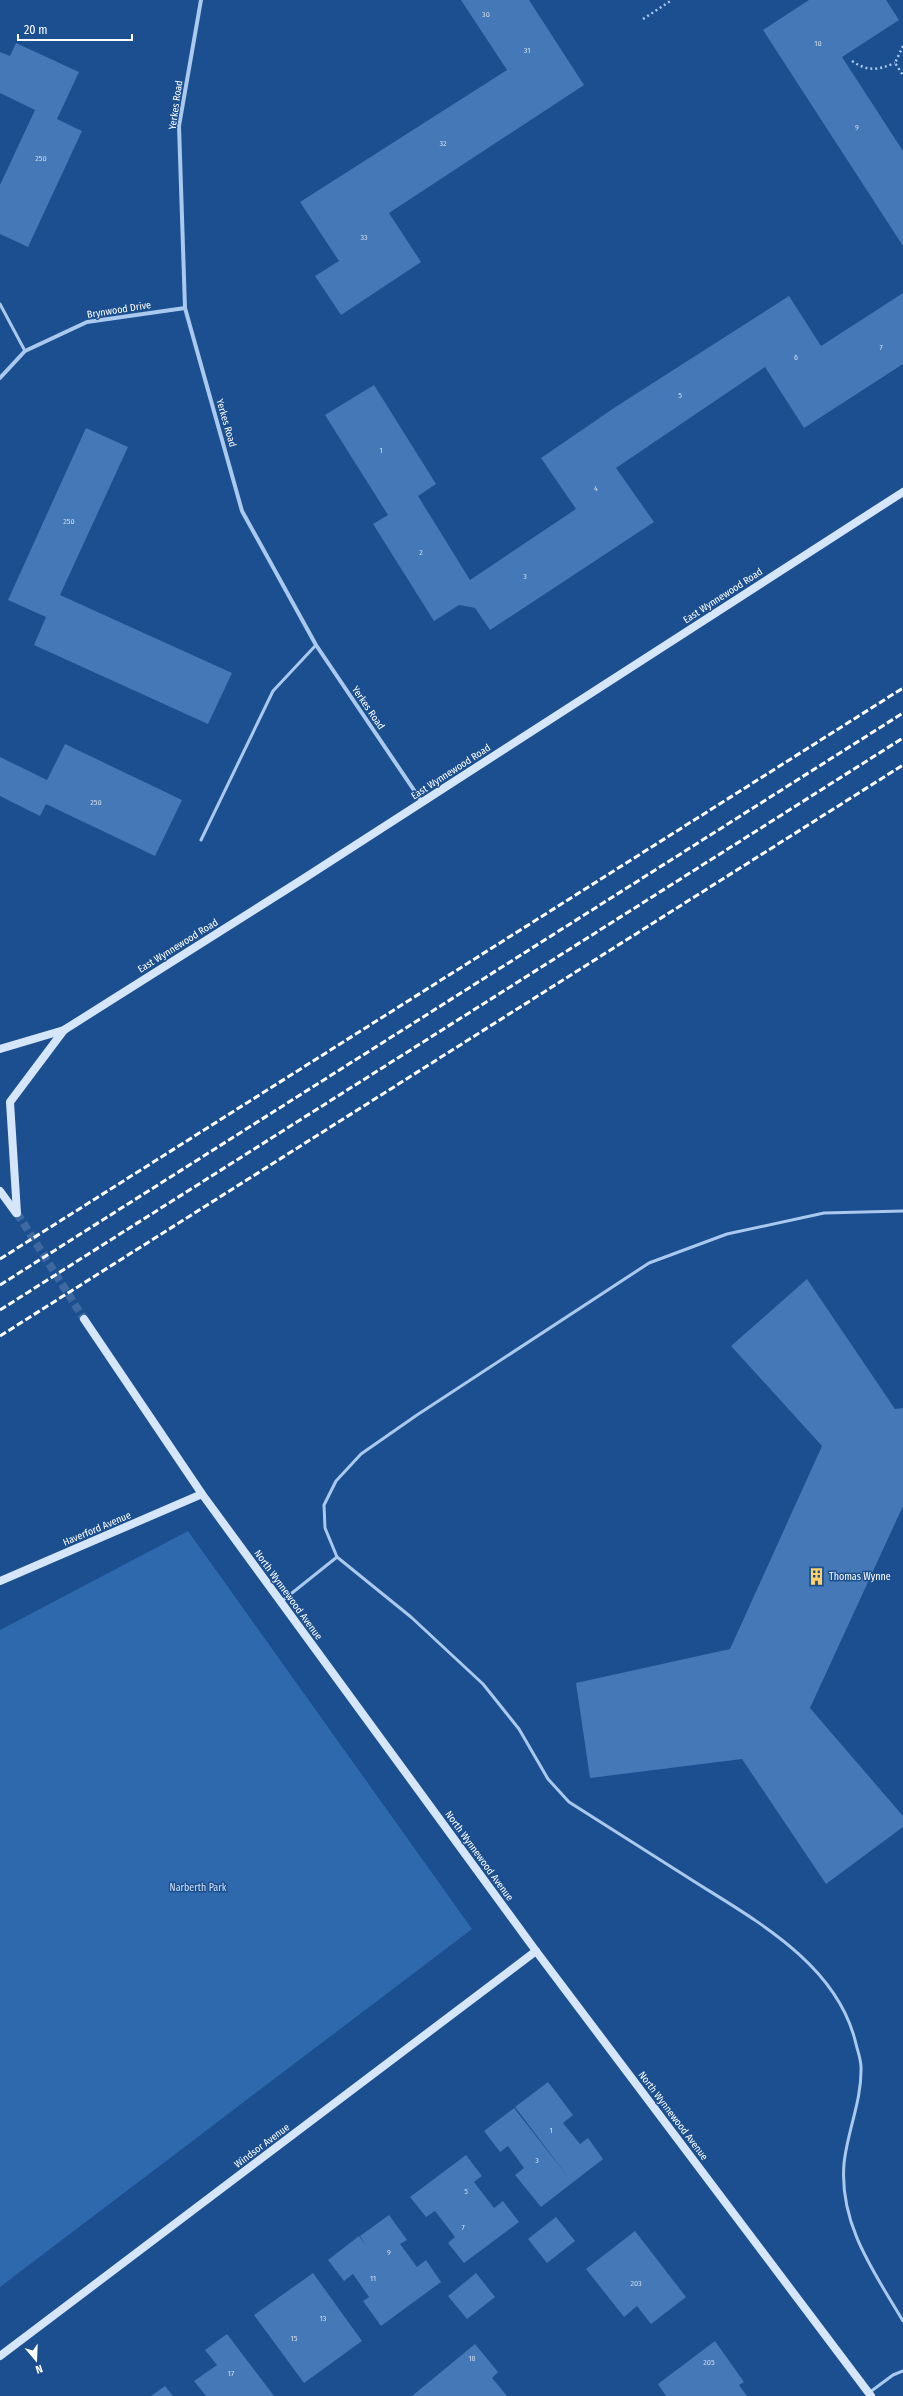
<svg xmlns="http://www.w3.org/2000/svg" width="903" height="2396" font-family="'Fira Sans Condensed',sans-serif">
	<rect width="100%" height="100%" fill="#1b4f8f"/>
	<path fill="#2e69ad" d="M 188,1531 L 472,1929 L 0,2287 L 0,1630 Z"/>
	<g fill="#4478b7">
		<path d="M 461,0 L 529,0 L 584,85 L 389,213 L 421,262 L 341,315 L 315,276 L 339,261 L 300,202 L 507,70 Z"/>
		<path d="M 809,0 L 886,0 L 899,20 L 842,57 L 903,151 L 903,246 L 763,30 Z"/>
		<path d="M 16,43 L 79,72 L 57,119 L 82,131 L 28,247 L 0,234 L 0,185 L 35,110 L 0,93 L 0,52 L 10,56 Z"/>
		<path d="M 903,293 L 903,364 L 804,428 L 765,367 L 616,468 L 654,522 L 490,630 L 475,608 L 459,605 L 434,621 L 373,524 L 388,515 L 325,415 L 374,385 L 436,484 L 418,496 L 470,580 L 576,509 L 541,458 L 617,406 L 789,296 L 821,346 Z"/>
		<path d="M 86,428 L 128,447 L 60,595 L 232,673 L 208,724 L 34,645 L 46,617 L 8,600 Z"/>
		<path d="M 65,744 L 182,800 L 155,856 L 46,804 L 40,816 L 0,796 L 0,757 L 47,780 Z"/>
		<path d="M 807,1279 L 895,1409 L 903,1408 L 903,1506 L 810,1708 L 903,1816 L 903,1827 L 826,1884 L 742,1759 L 590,1778 L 576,1683 L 730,1649 L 822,1446 L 731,1346 Z"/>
		<path d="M 548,2082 L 573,2115 L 563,2123 L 580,2144 L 588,2138 L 603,2159 L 541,2207 L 515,2175 L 524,2168 L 508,2146 L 500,2152 L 484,2131 L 514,2108 L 568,2177 L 515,2107 Z"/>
		<path d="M 466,2155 L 482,2176 L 474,2182 L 494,2208 L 503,2201 L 519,2222 L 464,2263 L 448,2243 L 455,2237 L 435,2211 L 426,2217 L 410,2197 Z"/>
		<path d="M 389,2215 L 407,2240 L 400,2244 L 417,2267 L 426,2260 L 441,2282 L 381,2326 L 363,2301 L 369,2297 L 353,2274 L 344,2281 L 328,2260 L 359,2236 L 366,2245 L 360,2236 Z"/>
		<path d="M 556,2217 L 575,2241 L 547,2263 L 528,2239 Z"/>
		<path d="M 635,2231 L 686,2297 L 651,2324 L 637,2306 L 624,2317 L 586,2269 Z"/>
		<path d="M 313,2273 L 362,2341 L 304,2383 L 254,2315 Z"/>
		<path d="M 476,2273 L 495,2297 L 467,2319 L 448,2296 Z"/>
		<path d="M 227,2334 L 274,2396 L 206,2396 L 194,2381 L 217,2365 L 205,2350 Z"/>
		<path d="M 715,2341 L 744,2382 L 739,2385 L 747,2396 L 666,2396 L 658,2384 Z"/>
		<path d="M 475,2344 L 498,2372 L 492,2378 L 507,2396 L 412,2396 Z"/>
		<path d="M 165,2386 L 173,2396 L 151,2396 Z"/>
	</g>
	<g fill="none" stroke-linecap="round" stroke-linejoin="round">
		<path stroke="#3d69a0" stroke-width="8" stroke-dasharray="8 4" stroke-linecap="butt" d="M 17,1213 L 84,1319"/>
		<g stroke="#a9c9ee" stroke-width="2.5" stroke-dasharray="2 3" stroke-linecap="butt">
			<path d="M 643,19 L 672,0"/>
			<path d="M 903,46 L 895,63 L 903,75"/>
			<path d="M 852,61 C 868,72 878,70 895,63"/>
		</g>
		<g stroke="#a9c9ee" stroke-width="3">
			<path d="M 0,304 L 25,351"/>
			<path d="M 201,840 L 273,691 L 316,645"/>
			<path d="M 903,1211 L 824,1213 L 727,1234 L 649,1263 L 417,1415 L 361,1454 L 336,1481 L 324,1505 L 325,1528 L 337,1557 L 411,1617 L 483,1684 L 519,1729 L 548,1779 L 569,1802 C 607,1826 645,1850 684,1875 C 749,1917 837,1961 856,2044 C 858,2052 861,2060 861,2067 C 862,2101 847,2132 844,2164 C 839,2224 874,2272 903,2321"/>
			<path d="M 282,1601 L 337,1557"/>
			<path d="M 870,2392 L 893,2375 L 903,2371"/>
		</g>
		<g stroke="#a9c9ee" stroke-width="4">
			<path d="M 201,0 L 179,126 L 185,308 L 242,511 L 316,645 L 422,802"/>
			<path d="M 0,378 L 25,351 L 87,322 L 185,308"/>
		</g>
		<g stroke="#d6e6fa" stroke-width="8">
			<path d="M 0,1049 L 64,1030 L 303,879 L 903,492"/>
			<path d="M 0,1191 L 16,1213"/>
			<path d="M 17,1213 L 10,1102 L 64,1030"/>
			<path d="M 84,1319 L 202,1494 L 536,1951 L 871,2396"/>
			<path d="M 0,1581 L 202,1494"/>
			<path d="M 0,2356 L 536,1951"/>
		</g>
		<g stroke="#fff" stroke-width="3" stroke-dasharray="7 3" stroke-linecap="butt">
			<path d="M 0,1259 L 903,688"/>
			<path d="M 0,1285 L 903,713"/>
			<path d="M 0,1310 L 903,738"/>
			<path d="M 0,1336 L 903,765"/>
		</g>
	</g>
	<defs>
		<symbol id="building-bare" viewBox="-9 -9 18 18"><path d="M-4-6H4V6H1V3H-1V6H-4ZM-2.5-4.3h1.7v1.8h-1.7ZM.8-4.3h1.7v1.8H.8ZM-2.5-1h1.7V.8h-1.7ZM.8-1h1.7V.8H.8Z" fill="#ffd166" stroke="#1b4f8f" stroke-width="2.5" paint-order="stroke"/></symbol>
	</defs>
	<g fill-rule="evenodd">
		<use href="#building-bare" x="804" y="1564" width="25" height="25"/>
	</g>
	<g text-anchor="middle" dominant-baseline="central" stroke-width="3" stroke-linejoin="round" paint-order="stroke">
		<g font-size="8" fill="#d0dded">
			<text x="486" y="14">30</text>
			<text x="818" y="43">10</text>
			<text x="527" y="50">31</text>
			<text x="857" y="127">9</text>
			<text x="443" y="143">32</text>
			<text x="41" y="158">250</text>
			<text x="364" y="237">33</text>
			<text x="881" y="347">7</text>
			<text x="796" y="357">6</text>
			<text x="680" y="395">5</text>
			<text x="381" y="450">1</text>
			<text x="596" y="488">4</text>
			<text x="69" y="521">250</text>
			<text x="421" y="552">2</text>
			<text x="525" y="576">3</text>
			<text x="96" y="802">250</text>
			<text x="551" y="2130">1</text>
			<text x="537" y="2160">3</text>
			<text x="466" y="2191">5</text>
			<text x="463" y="2227">7</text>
			<text x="389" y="2252">9</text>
			<text x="373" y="2278">11</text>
			<text x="636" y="2283">203</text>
			<text x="323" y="2318">13</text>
			<text x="294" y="2338">15</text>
			<text x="472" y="2358">18</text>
			<text x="709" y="2362">205</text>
			<text x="231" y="2373">17</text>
		</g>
		<g font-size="10" fill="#fff" stroke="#1b4f8f">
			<text transform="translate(176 105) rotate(-82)">Yerkes Road</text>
			<text transform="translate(119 310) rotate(-9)">Brynwood Drive</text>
			<text transform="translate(226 423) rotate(74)">Yerkes Road</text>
			<text transform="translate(723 596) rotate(-33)">East Wynnewood Road</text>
			<text transform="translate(368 708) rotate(56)">Yerkes Road</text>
			<text transform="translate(451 772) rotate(-33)">East Wynnewood Road</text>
			<text transform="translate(178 946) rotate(-32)">East Wynnewood Road</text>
			<text transform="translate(97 1529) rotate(-23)">Haverford Avenue</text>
			<text transform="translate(288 1595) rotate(54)">North Wynnewood Avenue</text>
			<text transform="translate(479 1856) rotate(54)">North Wynnewood Avenue</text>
			<text transform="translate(673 2116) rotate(53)">North Wynnewood Avenue</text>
			<text transform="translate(262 2146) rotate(-37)">Windsor Avenue</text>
		</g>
		<g font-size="10" fill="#fff" stroke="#1b4f8f" text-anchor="start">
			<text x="829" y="1577">Thomas Wynne</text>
		</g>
		<g font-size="10" fill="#cfe3fa" stroke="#1b4f8f">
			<text x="198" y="1888">Narberth Park</text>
		</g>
	</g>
	<g transform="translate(36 2360) rotate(161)" stroke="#1b4f8f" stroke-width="3" paint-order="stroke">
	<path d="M0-3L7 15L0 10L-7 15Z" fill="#ffffff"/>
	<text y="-6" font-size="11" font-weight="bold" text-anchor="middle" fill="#ffffff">N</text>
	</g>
	<path d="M18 34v6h114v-6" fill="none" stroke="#ffffff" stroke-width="2"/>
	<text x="24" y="34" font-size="12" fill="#ffffff" stroke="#1b4f8f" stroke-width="3" paint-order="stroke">20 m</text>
</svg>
